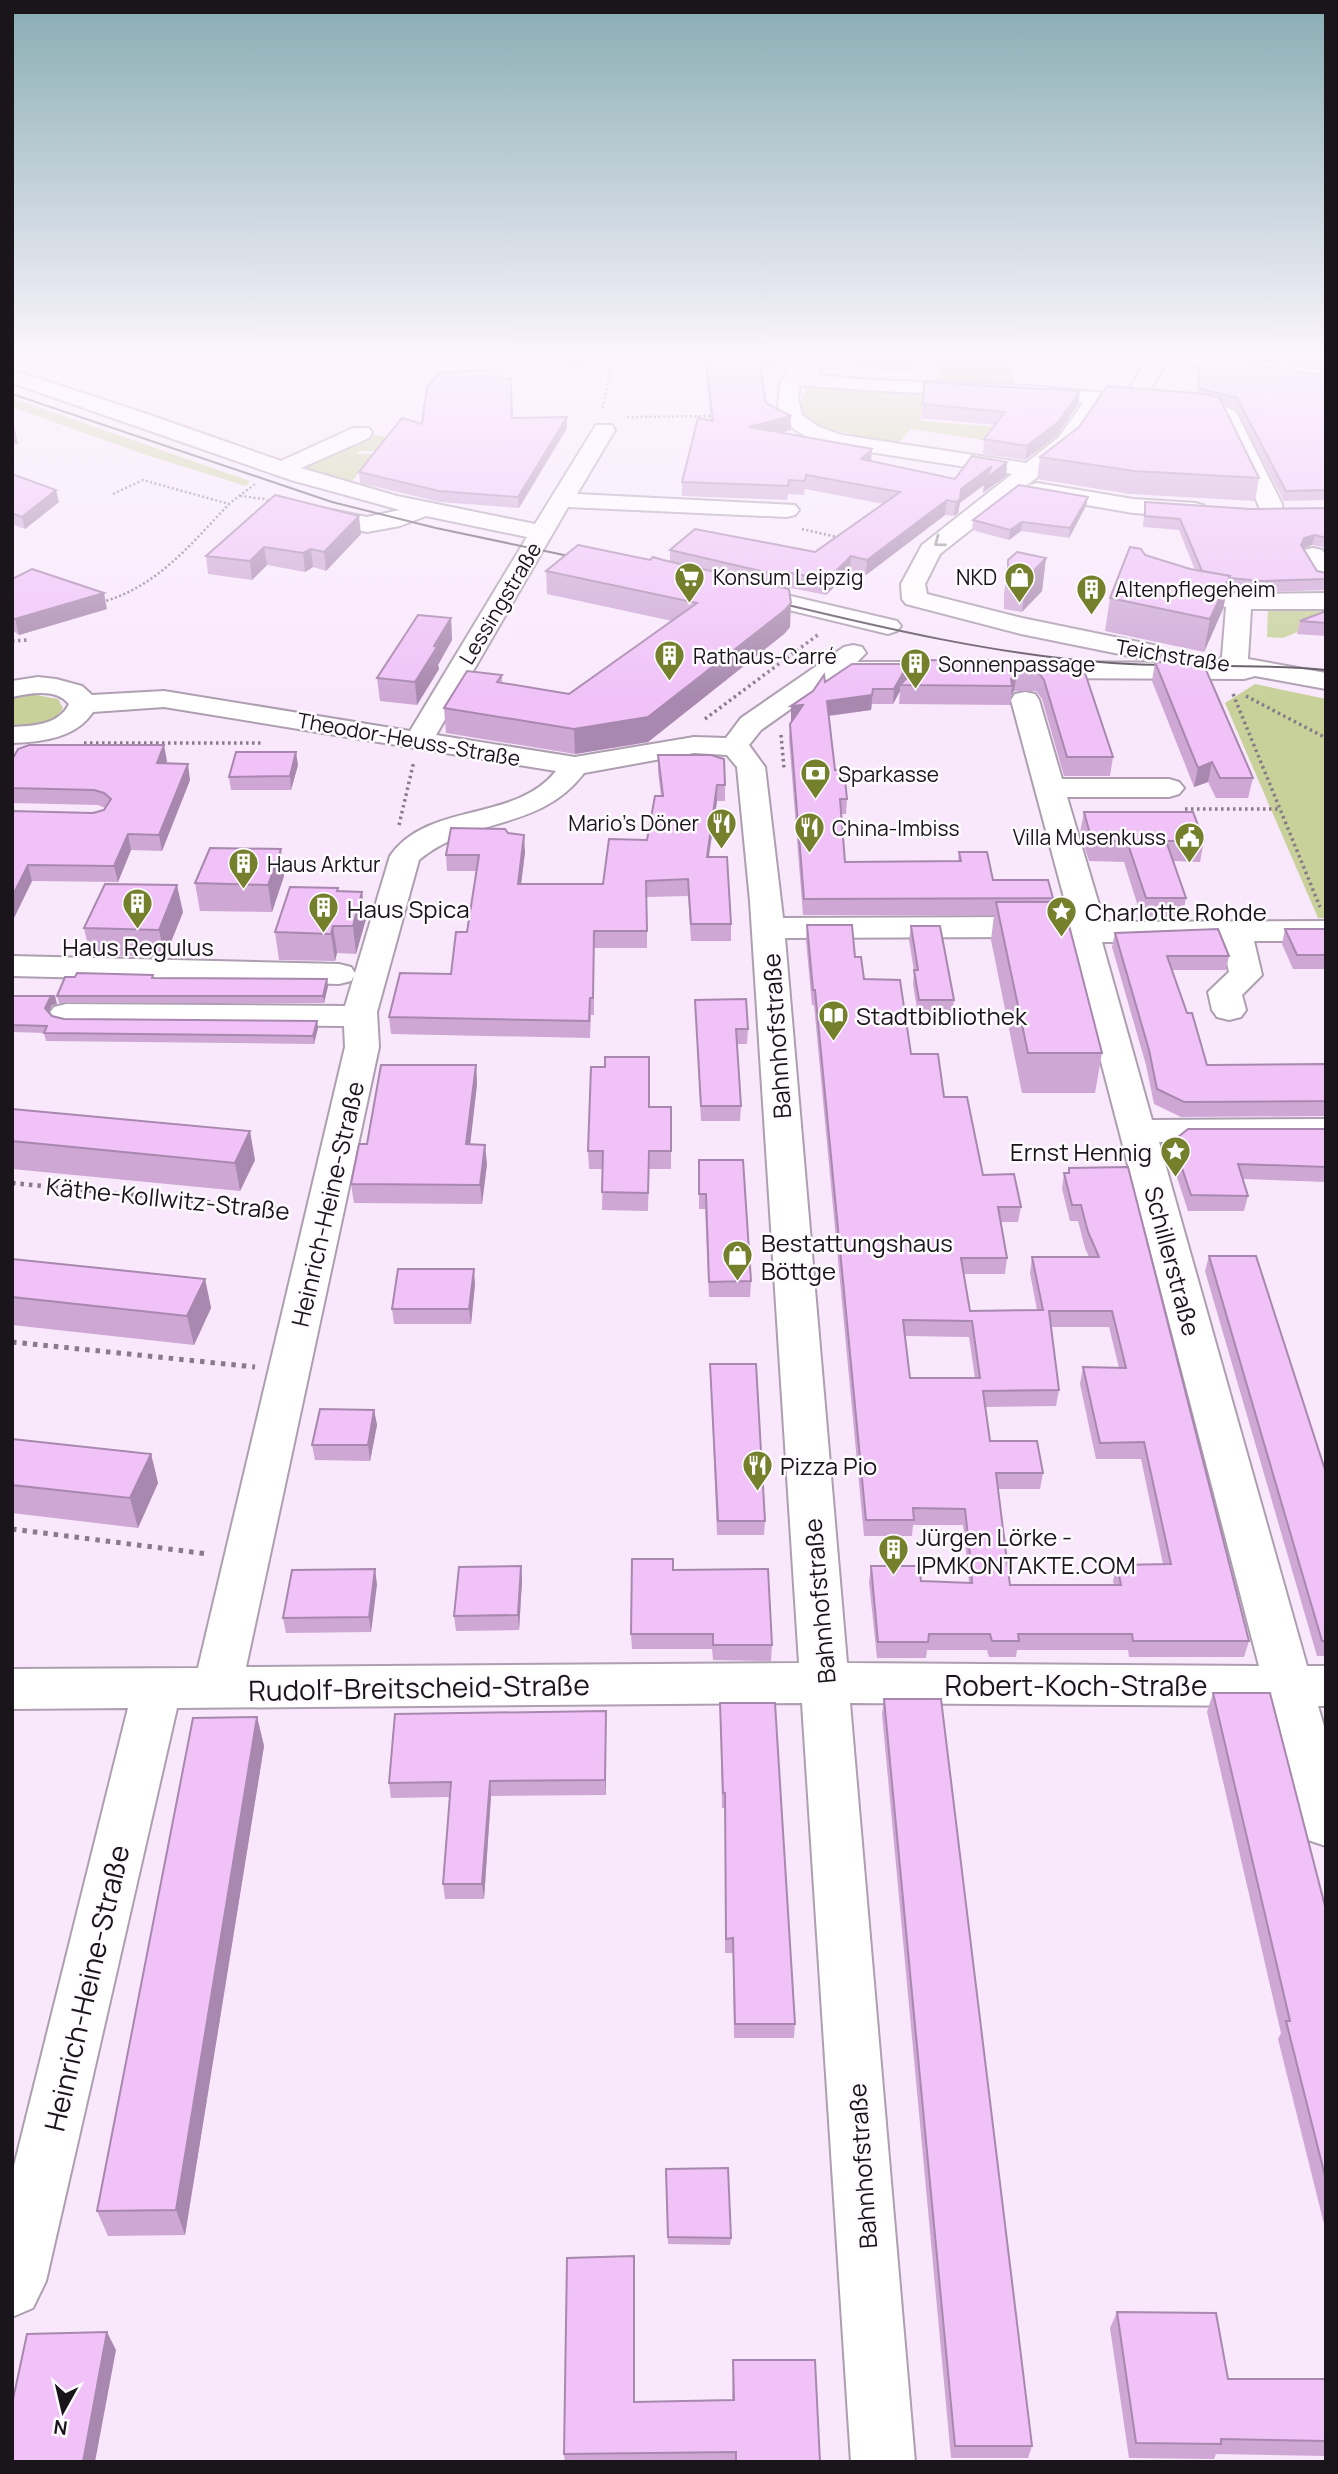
<svg xmlns="http://www.w3.org/2000/svg" width="1338" height="2474" font-family="Manrope,sans-serif">
	<rect width="100%" height="100%" fill="#f9e8fc"/>
	<g fill="#c7d199">
		<path d="M 562,354 L 626,354 L 621,361 L 601,366 L 566,362 Z"/>
		<path d="M 917,354 L 1009,354 L 1016,387 L 939,384 L 935,355 Z"/>
		<path d="M 807,384 L 874,391 L 923,391 L 921,421 L 1063,432 L 1037,455 L 991,441 L 911,429 L 896,446 L 802,421 L 800,405 Z"/>
		<path d="M 12,398 L 250,481 L 246,486 L 146,455 L 12,407 Z"/>
		<path d="M 369,434 L 408,441 L 377,451 L 360,451 L 357,454 L 374,454 L 349,485 L 290,469 Z"/>
		<path d="M 1268,608 L 1326,608 L 1326,620 L 1283,638 L 1267,637 Z"/>
		<path d="M 1255,684 L 1326,699 L 1326,918 L 1318,918 L 1225,703 Z"/>
		<path d="M 30,694 L 58,699 L 63,708 C 53,725 30,727 12,726 L 12,698 Z"/>
	</g>
	<g fill="none" stroke-linecap="round" stroke-linejoin="round">
		<defs>
			<g id="minor">
				<path d="M 1149,354 L 1201,354 L 1326,371 L 1326,383 L 1167,361 L 1140,406 L 1103,405 L 1074,448 L 940,554 L 925,584 L 927,594 L 1022,618 L 1158,646 L 1162,652 L 1158,658 L 1149,660 L 1021,634 L 906,604 L 902,599 L 901,584 L 922,545 L 1012,474 L 831,446 C 808,439 786,430 778,406 L 780,384 L 789,367 L 818,367 L 821,371 L 819,375 L 873,380 L 1030,386 L 1127,395 ZM 800,385 C 894,394 989,394 1083,403 L 1058,438 L 1026,463 L 842,435 L 819,427 L 802,415 L 798,399 Z"/>
				<path d="M 12,370 L 147,414 L 281,461 L 353,428 L 369,428 L 372,433 L 369,438 L 301,468 L 397,496 L 535,524 L 593,430 L 596,425 L 612,425 L 615,430 L 577,494 L 795,505 L 799,510 L 795,515 L 787,517 L 568,507 L 436,735 L 575,757 L 694,737 L 726,738 L 741,718 L 844,647 L 853,645 L 862,647 L 866,653 L 857,662 L 967,662 L 976,664 L 980,670 L 976,676 L 967,678 L 837,676 L 761,730 L 749,745 L 765,767 L 783,918 L 1051,917 L 1070,920 L 1011,700 L 1015,694 L 1025,692 L 1035,694 L 1039,700 L 1062,779 L 1169,779 L 1179,782 L 1184,788 L 1179,794 L 1169,797 L 1067,797 L 1103,918 L 1102,922 L 1326,921 L 1326,941 L 1254,941 L 1262,975 L 1242,995 L 1246,1010 L 1241,1017 L 1229,1020 L 1217,1017 L 1212,1010 L 1208,992 L 1229,972 L 1222,941 L 1102,942 L 1152,1120 L 1326,1119 L 1326,1141 L 1159,1142 L 1307,1666 L 1326,1666 L 1326,1706 L 1318,1706 L 1326,1733 L 1326,1846 L 1308,1840 L 1301,1824 L 1270,1706 L 850,1703 L 915,2462 L 851,2462 L 802,1703 L 177,1708 L 46,2281 L 33,2308 L 12,2317 L 12,2174 L 128,1708 L 12,1709 L 12,1669 L 198,1668 L 345,1047 L 344,1026 L 66,1024 L 54,1021 L 49,1014 L 54,1007 L 66,1004 L 345,1006 L 354,976 L 351,981 L 339,984 L 12,976 L 12,956 L 339,964 L 351,967 L 355,973 L 390,856 C 428,801 515,823 556,771 L 164,707 L 93,712 C 76,738 42,742 12,743 L 12,727 C 33,726 59,725 69,704 C 56,688 31,693 12,697 L 12,681 L 38,677 L 56,679 L 82,686 L 92,695 L 164,691 L 410,731 L 527,537 L 426,516 L 400,526 L 367,532 L 303,518 L 299,513 L 303,508 L 311,506 L 367,517 L 400,510 L 291,480 L 12,383 ZM 694,753 L 727,755 L 737,767 L 750,901 L 799,1663 L 246,1667 L 379,1047 L 377,1012 L 419,860 C 473,815 539,832 584,773 ZM 1051,937 L 1069,939 L 1259,1666 L 847,1663 L 785,938 Z"/>
				<path d="M 1177,399 L 1219,403 L 1236,412 L 1282,504 L 1283,513 L 1279,518 L 1263,518 L 1258,504 L 1220,419 L 1213,415 L 1170,409 L 1167,405 L 1170,401 Z"/>
				<path d="M 1037,483 L 1133,499 L 1195,503 L 1203,505 L 1207,510 L 1203,515 L 1195,517 L 1133,513 L 1029,495 L 1026,490 L 1029,485 Z"/>
				<path d="M 1313,548 L 1322,550 L 1326,556 L 1326,583 L 1317,581 L 1301,555 L 1304,550 Z"/>
				<path d="M 1175,581 L 1239,594 L 1326,593 L 1326,609 L 1251,609 L 1248,659 L 1326,673 L 1326,689 L 1255,676 L 1244,679 L 1031,678 L 1022,676 L 1018,670 L 1022,664 L 1031,662 L 1216,663 L 1222,657 L 1226,607 L 1166,593 L 1163,588 L 1166,583 Z"/>
				<path d="M 740,584 L 897,621 L 901,626 L 897,631 L 888,634 L 731,596 L 728,591 L 731,586 Z"/>
			</g>
		</defs>
		<use href="#minor" stroke="#ad9eb0" stroke-width="4"/>
		<g stroke="#877b89" stroke-width="2.5" stroke-dasharray="2 2.5" stroke-linecap="butt">
			<path d="M 552,354 L 552,358 L 575,367 L 610,369"/>
			<path d="M 535,359 L 552,358"/>
			<path d="M 603,408 L 610,369 L 629,362 L 636,354"/>
			<path d="M 627,417 L 716,416"/>
			<path d="M 113,494 L 143,480 L 229,504 L 255,484"/>
			<path d="M 240,496 L 264,499 L 271,503"/>
			<path d="M 802,529 L 841,538"/>
			<path d="M 102,602 C 157,587 191,544 229,504"/>
		</g>
		<g stroke="#877b89" stroke-width="3.5" stroke-dasharray="2.5 3.5" stroke-linecap="butt">
			<path d="M 12,641 L 27,640"/>
			<path d="M 1233,694 L 1320,907"/>
			<path d="M 1246,696 L 1326,738"/>
			<path d="M 705,719 L 819,634"/>
			<path d="M 781,735 L 784,768"/>
			<path d="M 84,743 L 264,743"/>
			<path d="M 1185,809 L 1279,809"/>
			<path d="M 399,825 L 414,761"/>
		</g>
		<path stroke="#877b89" stroke-width="4.5" stroke-dasharray="3.5 5" stroke-linecap="butt" d="M 12,1183 L 289,1210"/>
		<g stroke="#877b89" stroke-width="5" stroke-dasharray="4.5 6" stroke-linecap="butt">
			<path d="M 12,1342 L 255,1367"/>
			<path d="M 12,1529 L 208,1554"/>
		</g>
		<use href="#minor" fill="#fff" fill-rule="evenodd"/>
		<g stroke="#5d545f" stroke-width="2">
			<path d="M 12,394 L 332,502 L 436,528 L 583,559"/>
			<path d="M 771,601 C 883,628 997,655 1112,663 C 1184,668 1255,663 1326,670"/>
		</g>
	</g>
	<g fill="#cea7d5" fill-rule="evenodd">
		<path d="M 703,354 L 777,354 L 777,369 L 761,369 L 766,403 L 791,430 L 780,433 L 871,461 L 955,479 L 1007,462 L 1006,476 L 983,493 L 984,485 L 960,503 L 958,513 L 954,516 L 945,515 L 866,575 L 850,571 L 826,595 L 786,587 L 790,627 L 784,634 L 648,742 L 575,754 L 446,733 L 444,708 L 502,675 L 502,683 L 569,694 L 672,621 L 547,594 L 546,571 L 650,560 L 670,561 L 670,550 L 815,552 L 884,504 L 805,489 L 804,495 L 788,494 L 787,500 L 682,496 L 682,482 L 711,421 Z"/>
		<path d="M 858,354 L 918,354 L 917,371 L 857,369 Z"/>
		<path d="M 1212,354 L 1326,354 L 1326,368 Z"/>
		<path d="M 1201,358 L 1326,375 L 1326,500 L 1284,501 L 1235,408 L 1223,405 L 1259,478 L 1255,501 L 1130,494 L 1037,479 L 1040,457 L 1197,393 Z"/>
		<path d="M 503,379 L 512,418 L 567,417 L 567,428 L 519,508 L 440,502 L 360,483 L 359,472 L 422,424 Z"/>
		<path d="M 924,382 L 1080,391 L 1078,405 L 1056,436 L 1025,460 L 983,454 L 984,439 L 995,425 L 922,418 Z"/>
		<path d="M 12,474 L 59,502 L 25,529 L 12,524 Z"/>
		<path d="M 1088,497 L 1086,506 L 1069,538 L 1021,531 L 1009,540 L 972,530 L 973,520 Z"/>
		<path d="M 1145,502 L 1250,509 L 1326,508 L 1326,552 L 1323,547 L 1312,545 L 1303,548 L 1317,571 L 1326,573 L 1326,590 L 1260,592 L 1227,589 L 1223,609 L 1204,652 L 1105,631 L 1110,598 L 1145,555 L 1195,570 L 1179,530 L 1143,527 Z"/>
		<path d="M 361,534 L 326,571 L 313,567 L 305,572 L 267,565 L 252,580 L 208,574 L 206,556 Z"/>
		<path d="M 1046,558 L 1042,591 L 1022,612 L 1004,609 L 1004,594 L 1008,560 Z"/>
		<path d="M 12,579 L 107,609 L 19,635 L 12,630 Z"/>
		<path d="M 1326,611 L 1326,636 L 1297,634 L 1300,621 Z"/>
		<path d="M 451,618 L 452,640 L 438,665 L 439,669 L 417,705 L 380,701 L 377,678 Z"/>
		<path d="M 1081,661 L 1113,757 L 1110,776 L 1064,776 L 1042,699 L 1036,691 L 1014,691 L 1011,696 L 1010,705 L 899,704 L 900,691 L 893,704 L 872,704 L 871,710 L 829,716 L 835,770 L 847,799 L 846,814 L 841,814 L 845,862 L 958,861 L 959,852 L 993,880 L 1053,898 L 1052,902 L 1102,1053 L 1095,1093 L 1022,1093 L 991,940 L 994,915 L 803,915 L 789,739 L 790,724 L 825,682 L 906,679 Z"/>
		<path d="M 1155,662 L 1253,778 L 1248,798 L 1216,798 L 1208,782 L 1194,787 L 1152,681 Z"/>
		<path d="M 658,755 L 725,785 L 725,801 L 717,801 L 709,857 L 731,924 L 731,941 L 691,941 L 688,896 L 647,897 L 647,948 L 594,948 L 594,1015 L 591,1015 L 590,1038 L 391,1034 L 389,1017 L 451,974 L 467,932 L 476,871 L 447,871 L 446,855 L 525,852 L 521,884 L 603,884 L 647,840 L 661,796 L 658,771 Z"/>
		<path d="M 12,760 L 167,761 L 166,763 L 190,780 L 162,851 L 131,850 L 118,882 L 32,881 L 12,922 L 12,811 L 93,813 L 104,810 L 105,808 L 98,805 L 12,803 Z"/>
		<path d="M 298,765 L 291,790 L 231,790 L 229,777 Z"/>
		<path d="M 1084,812 L 1204,841 L 1200,862 L 1174,861 L 1186,898 L 1182,919 L 1142,919 L 1124,862 L 1089,861 L 1080,833 Z"/>
		<path d="M 284,876 L 272,912 L 200,911 L 195,883 Z"/>
		<path d="M 339,891 L 366,919 L 356,954 L 337,953 L 335,961 L 279,960 L 275,932 Z"/>
		<path d="M 183,912 L 165,957 L 90,955 L 84,928 Z"/>
		<path d="M 807,925 L 855,957 L 864,979 L 911,1054 L 944,1097 L 983,1175 L 1021,1207 L 1018,1222 L 1001,1222 L 1007,1258 L 1005,1274 L 964,1274 L 970,1311 L 1037,1310 L 1030,1273 L 1032,1257 L 1089,1257 L 1085,1248 L 1078,1221 L 1070,1221 L 1062,1189 L 1064,1173 L 1068,1173 L 1069,1168 L 1249,1641 L 1244,1657 L 1129,1657 L 1128,1650 L 1017,1650 L 1016,1657 L 989,1657 L 987,1650 L 927,1650 L 926,1658 L 877,1658 L 869,1582 L 871,1566 L 921,1581 L 969,1583 L 968,1571 L 963,1525 L 913,1525 L 912,1536 L 864,1536 L 814,1005 L 812,1005 L 806,941 ZM 1051,1327 L 1109,1327 L 1119,1368 L 1083,1367 L 1080,1384 L 1096,1459 L 1141,1459 L 1163,1564 L 1117,1565 L 1113,1581 L 1114,1585 L 1010,1585 L 998,1489 L 1040,1489 L 1043,1473 L 990,1441 L 985,1407 L 1056,1406 L 1059,1390 ZM 905,1336 L 969,1337 L 975,1378 L 910,1378 Z"/>
		<path d="M 911,926 L 954,1000 L 952,1015 L 918,1015 L 913,984 L 914,971 L 909,940 Z"/>
		<path d="M 1285,929 L 1326,929 L 1326,969 L 1293,969 L 1282,944 Z"/>
		<path d="M 1115,933 L 1229,956 L 1226,970 L 1172,970 L 1187,1013 L 1207,1065 L 1326,1064 L 1326,1116 L 1181,1117 L 1154,1104 L 1146,1065 L 1112,947 Z"/>
		<path d="M 153,975 L 154,978 L 328,986 L 324,1003 L 59,1003 L 57,996 Z"/>
		<path d="M 12,996 L 57,1004 L 52,1005 L 48,1012 L 52,1016 L 64,1019 L 317,1021 L 318,1028 L 314,1044 L 46,1041 L 44,1033 L 12,1032 Z"/>
		<path d="M 695,1000 L 748,1029 L 747,1044 L 737,1044 L 741,1106 L 740,1121 L 701,1121 Z"/>
		<path d="M 476,1065 L 477,1084 L 470,1144 L 487,1164 L 482,1204 L 354,1203 L 351,1184 L 367,1144 Z"/>
		<path d="M 649,1107 L 671,1107 L 671,1169 L 649,1169 L 648,1211 L 602,1210 L 603,1169 L 589,1169 L 588,1151 Z"/>
		<path d="M 12,1109 L 255,1160 L 240,1191 L 12,1169 Z"/>
		<path d="M 1326,1129 L 1326,1182 L 1243,1179 L 1248,1196 L 1244,1211 L 1188,1211 L 1170,1156 L 1173,1141 Z"/>
		<path d="M 699,1160 L 751,1281 L 750,1297 L 709,1297 L 705,1209 L 699,1209 Z"/>
		<path d="M 1209,1256 L 1326,1473 L 1326,1656 L 1317,1656 L 1205,1271 Z"/>
		<path d="M 12,1259 L 205,1279 L 211,1308 L 194,1345 L 12,1325 Z"/>
		<path d="M 475,1284 L 471,1324 L 394,1324 L 392,1309 Z"/>
		<path d="M 710,1364 L 765,1521 L 764,1535 L 717,1535 Z"/>
		<path d="M 374,1410 L 377,1425 L 370,1461 L 315,1460 L 312,1445 Z"/>
		<path d="M 12,1439 L 151,1454 L 158,1483 L 138,1528 L 12,1513 Z"/>
		<path d="M 521,1566 L 522,1581 L 519,1630 L 456,1631 L 454,1616 Z"/>
		<path d="M 673,1570 L 772,1645 L 771,1661 L 713,1660 L 712,1649 L 632,1649 L 631,1634 Z"/>
		<path d="M 377,1584 L 371,1632 L 286,1633 L 283,1618 Z"/>
		<path d="M 1213,1693 L 1326,1910 L 1326,2232 L 1278,2039 L 1281,2033 L 1207,1712 Z"/>
		<path d="M 884,1699 L 1032,2446 L 1028,2458 L 951,2458 L 882,1714 Z"/>
		<path d="M 720,1703 L 795,2024 L 794,2038 L 734,2038 L 733,1953 L 725,1953 L 725,1808 L 722,1808 Z"/>
		<path d="M 606,1711 L 606,1795 L 491,1796 L 484,1899 L 445,1899 L 443,1884 L 450,1797 L 391,1798 L 389,1783 Z"/>
		<path d="M 257,1717 L 264,1746 L 185,2235 L 108,2236 L 97,2211 Z"/>
		<path d="M 666,2169 L 731,2238 L 730,2245 L 668,2244 Z"/>
		<path d="M 634,2281 L 635,2402 L 732,2400 L 733,2360 L 820,2462 L 565,2462 L 564,2454 Z"/>
		<path d="M 1117,2312 L 1228,2379 L 1326,2379 L 1326,2456 L 1216,2454 L 1214,2459 L 1129,2458 L 1110,2328 Z"/>
	</g>
	<g fill="#a888ae">
		<path d="M 1080,391 L 1078,405 L 1056,436 L 1025,460 L 1027,446 Z"/>
		<path d="M 791,416 L 791,430 L 749,441 L 749,427 Z"/>
		<path d="M 567,417 L 567,428 L 519,508 L 518,497 Z"/>
		<path d="M 12,425 L 14,425 L 18,444 L 12,445 Z"/>
		<path d="M 872,449 L 871,463 L 861,459 Z"/>
		<path d="M 1007,462 L 1006,476 L 983,493 L 984,485 L 960,503 L 958,513 L 954,516 L 956,502 L 961,489 L 992,466 Z"/>
		<path d="M 56,490 L 59,502 L 25,529 L 22,517 Z"/>
		<path d="M 1088,497 L 1086,506 L 1069,538 L 1070,528 Z"/>
		<path d="M 947,500 L 945,515 L 866,575 L 867,560 Z"/>
		<path d="M 359,516 L 361,534 L 326,571 L 324,552 Z"/>
		<path d="M 1022,522 L 1021,531 L 1009,540 L 1010,530 Z"/>
		<path d="M 1315,535 L 1312,545 L 1302,549 L 1301,545 L 1304,538 Z"/>
		<path d="M 264,547 L 267,565 L 252,580 L 250,561 Z"/>
		<path d="M 311,549 L 313,567 L 305,572 L 303,553 Z"/>
		<path d="M 851,556 L 850,571 L 826,595 L 827,580 Z"/>
		<path d="M 1046,558 L 1042,591 L 1022,612 L 1026,579 Z"/>
		<path d="M 1230,576 L 1223,609 L 1204,652 L 1210,619 Z"/>
		<path d="M 104,593 L 107,609 L 19,635 L 15,619 Z"/>
		<path d="M 791,603 L 790,627 L 784,634 L 648,742 L 575,754 L 574,729 Z"/>
		<path d="M 451,618 L 452,640 L 438,665 L 439,669 L 417,705 L 415,682 Z"/>
		<path d="M 908,664 L 906,679 L 900,685 L 900,691 L 893,704 L 894,689 Z"/>
		<path d="M 1017,672 L 1014,691 L 1011,696 L 1012,686 L 1011,679 Z"/>
		<path d="M 873,689 L 871,710 L 826,716 L 827,701 Z"/>
		<path d="M 803,705 L 803,720 L 791,722 L 791,706 Z"/>
		<path d="M 164,745 L 167,761 L 160,779 L 157,763 Z"/>
		<path d="M 296,752 L 298,765 L 291,790 L 290,776 Z"/>
		<path d="M 1212,762 L 1208,782 L 1194,787 L 1198,768 Z"/>
		<path d="M 188,764 L 190,780 L 162,851 L 159,835 Z"/>
		<path d="M 717,785 L 717,801 L 706,874 L 707,857 Z"/>
		<path d="M 128,834 L 131,850 L 118,882 L 114,866 Z"/>
		<path d="M 524,835 L 525,852 L 519,901 L 518,884 Z"/>
		<path d="M 281,849 L 284,876 L 272,912 L 268,885 Z"/>
		<path d="M 28,865 L 32,881 L 12,922 L 12,897 Z"/>
		<path d="M 177,885 L 183,912 L 165,957 L 159,930 Z"/>
		<path d="M 362,892 L 366,919 L 356,954 L 353,926 Z"/>
		<path d="M 333,926 L 337,953 L 335,961 L 331,934 Z"/>
		<path d="M 327,979 L 328,986 L 324,1003 L 323,996 Z"/>
		<path d="M 55,996 L 57,1004 L 52,1005 L 47,1016 L 45,1008 L 50,998 Z"/>
		<path d="M 317,1021 L 318,1028 L 314,1044 L 313,1036 Z"/>
		<path d="M 476,1065 L 477,1084 L 468,1164 L 466,1144 Z"/>
		<path d="M 250,1131 L 255,1160 L 240,1191 L 235,1163 Z"/>
		<path d="M 485,1145 L 487,1164 L 482,1204 L 480,1185 Z"/>
		<path d="M 474,1269 L 475,1284 L 471,1324 L 469,1309 Z"/>
		<path d="M 205,1279 L 211,1308 L 194,1345 L 187,1316 Z"/>
		<path d="M 374,1410 L 377,1425 L 370,1461 L 368,1445 Z"/>
		<path d="M 151,1454 L 158,1483 L 138,1528 L 130,1498 Z"/>
		<path d="M 521,1566 L 522,1581 L 519,1630 L 518,1615 Z"/>
		<path d="M 375,1569 L 377,1584 L 371,1632 L 369,1617 Z"/>
		<path d="M 606,1711 L 606,1795 L 605,1780 Z"/>
		<path d="M 257,1717 L 264,1746 L 185,2235 L 176,2210 Z"/>
		<path d="M 490,1781 L 491,1796 L 484,1899 L 482,1884 Z"/>
		<path d="M 107,2332 L 116,2350 L 95,2462 L 83,2462 Z"/>
	</g>
	<g fill="#f0c2f8" stroke="#a888ae" stroke-width="2" fill-rule="evenodd">
		<path d="M 705,354 L 777,354 L 777,356 L 758,356 L 766,403 L 791,416 L 749,427 L 872,449 L 861,459 L 955,479 L 972,456 L 1007,462 L 985,479 L 992,466 L 961,489 L 960,499 L 956,502 L 947,500 L 867,560 L 851,556 L 827,580 L 786,572 L 786,577 L 670,550 L 695,529 L 815,552 L 900,492 L 806,475 L 805,481 L 789,480 L 788,486 L 682,482 L 698,418 L 713,421 Z"/>
		<path d="M 858,354 L 918,354 L 917,360 L 858,358 Z"/>
		<path d="M 1290,354 L 1326,354 L 1326,358 Z"/>
		<path d="M 1201,358 L 1326,375 L 1326,490 L 1286,491 L 1237,398 L 1198,388 Z"/>
		<path d="M 502,370 L 502,379 L 511,378 L 512,418 L 567,417 L 518,497 L 439,491 L 359,472 L 402,418 L 422,424 L 427,387 L 440,372 Z"/>
		<path d="M 924,382 L 1080,391 L 1058,422 L 1027,446 L 984,439 L 1005,412 L 923,404 Z"/>
		<path d="M 1107,386 L 1206,394 L 1219,397 L 1259,478 L 1134,471 L 1040,457 L 1079,427 Z"/>
		<path d="M 12,474 L 56,490 L 22,517 L 12,513 Z"/>
		<path d="M 1019,485 L 1088,497 L 1070,528 L 1022,522 L 1010,530 L 973,520 Z"/>
		<path d="M 275,495 L 359,516 L 324,552 L 311,549 L 303,553 L 264,547 L 250,561 L 206,556 Z"/>
		<path d="M 1145,502 L 1250,509 L 1326,508 L 1326,538 L 1315,535 L 1304,538 L 1301,545 L 1317,571 L 1326,573 L 1326,579 L 1262,581 L 1229,578 L 1230,576 L 1202,571 L 1180,519 L 1145,516 Z"/>
		<path d="M 578,545 L 650,560 L 653,557 L 663,560 L 789,589 L 791,603 L 785,610 L 648,717 L 574,729 L 444,708 L 467,671 L 502,675 L 497,682 L 569,694 L 697,603 L 546,571 Z"/>
		<path d="M 1130,547 L 1141,549 L 1145,555 L 1190,569 L 1230,576 L 1210,619 L 1110,598 Z"/>
		<path d="M 1017,552 L 1046,558 L 1026,579 L 1008,575 L 1008,560 Z"/>
		<path d="M 32,569 L 104,593 L 15,619 L 12,617 L 12,579 Z"/>
		<path d="M 1326,611 L 1326,623 L 1300,621 Z"/>
		<path d="M 418,615 L 451,618 L 434,646 L 437,647 L 415,682 L 377,678 Z"/>
		<path d="M 924,660 L 1081,661 L 1113,757 L 1067,757 L 1044,680 L 1038,672 L 1017,672 L 1011,679 L 1012,686 L 900,685 Z"/>
		<path d="M 1155,662 L 1203,663 L 1253,778 L 1220,778 L 1212,762 L 1198,768 Z"/>
		<path d="M 852,664 L 908,664 L 894,689 L 873,689 L 872,695 L 827,701 L 835,770 L 844,770 L 847,799 L 840,799 L 845,862 L 961,861 L 959,852 L 987,852 L 993,880 L 1048,880 L 1053,898 L 804,899 L 790,724 L 803,705 L 791,706 L 813,691 L 824,675 L 825,682 Z"/>
		<path d="M 29,745 L 164,745 L 157,763 L 188,764 L 159,835 L 128,834 L 114,866 L 28,865 L 12,897 L 12,811 L 93,813 L 104,810 L 111,799 L 104,793 L 94,790 L 12,788 L 12,760 L 18,749 Z"/>
		<path d="M 236,752 L 296,752 L 290,776 L 229,777 Z"/>
		<path d="M 658,755 L 711,755 L 724,759 L 725,785 L 717,785 L 707,857 L 727,857 L 731,924 L 691,924 L 688,879 L 646,881 L 647,931 L 594,931 L 593,998 L 590,998 L 589,1021 L 389,1017 L 400,973 L 451,974 L 456,932 L 467,932 L 479,855 L 446,855 L 451,828 L 505,829 L 508,833 L 524,835 L 518,884 L 603,884 L 609,839 L 647,840 L 655,796 L 663,796 Z"/>
		<path d="M 1084,812 L 1193,812 L 1204,841 L 1166,841 L 1186,898 L 1146,898 L 1127,841 L 1092,841 Z"/>
		<path d="M 210,848 L 281,849 L 268,885 L 195,883 Z"/>
		<path d="M 105,884 L 177,885 L 159,930 L 84,928 Z"/>
		<path d="M 290,887 L 338,888 L 337,891 L 362,892 L 353,926 L 333,926 L 331,934 L 275,932 Z"/>
		<path d="M 996,902 L 1063,902 L 1102,1053 L 1028,1053 Z"/>
		<path d="M 807,925 L 852,925 L 855,957 L 861,957 L 864,979 L 900,980 L 911,1054 L 938,1054 L 944,1097 L 967,1097 L 983,1175 L 1014,1174 L 1021,1207 L 998,1207 L 1007,1258 L 961,1258 L 970,1311 L 1043,1310 L 1032,1257 L 1099,1257 L 1088,1232 L 1081,1205 L 1072,1205 L 1064,1173 L 1069,1173 L 1069,1168 L 1128,1167 L 1249,1641 L 1133,1641 L 1132,1634 L 1018,1634 L 1019,1641 L 992,1641 L 990,1634 L 929,1634 L 928,1642 L 878,1642 L 871,1566 L 919,1566 L 921,1581 L 972,1583 L 970,1555 L 965,1509 L 913,1508 L 914,1520 L 866,1520 L 815,990 L 813,990 ZM 1049,1311 L 1112,1311 L 1126,1368 L 1083,1367 L 1100,1443 L 1144,1442 L 1171,1564 L 1117,1565 L 1121,1585 L 1010,1585 L 996,1473 L 1043,1473 L 1037,1441 L 990,1441 L 983,1391 L 1059,1390 ZM 903,1320 L 972,1321 L 980,1378 L 910,1378 Z"/>
		<path d="M 911,926 L 940,926 L 954,1000 L 919,1000 L 914,970 L 918,970 Z"/>
		<path d="M 1218,929 L 1229,956 L 1167,956 L 1187,1013 L 1192,1013 L 1207,1065 L 1326,1064 L 1326,1101 L 1184,1102 L 1157,1089 L 1149,1050 L 1115,933 Z"/>
		<path d="M 1285,929 L 1326,929 L 1326,955 L 1297,955 Z"/>
		<path d="M 77,973 L 153,975 L 152,978 L 327,979 L 323,996 L 57,996 L 65,977 L 75,977 Z"/>
		<path d="M 12,996 L 55,996 L 50,998 L 45,1008 L 52,1016 L 64,1019 L 317,1021 L 313,1036 L 44,1033 L 47,1026 L 12,1025 Z"/>
		<path d="M 746,999 L 748,1029 L 736,1029 L 741,1106 L 701,1106 L 695,1000 Z"/>
		<path d="M 605,1057 L 649,1057 L 649,1107 L 671,1107 L 671,1151 L 649,1151 L 648,1193 L 602,1192 L 603,1151 L 588,1151 L 591,1067 L 605,1067 Z"/>
		<path d="M 381,1065 L 476,1065 L 466,1144 L 485,1145 L 480,1185 L 351,1184 L 359,1144 L 367,1144 Z"/>
		<path d="M 12,1109 L 250,1131 L 235,1163 L 12,1141 Z"/>
		<path d="M 1188,1129 L 1326,1129 L 1326,1167 L 1238,1164 L 1248,1196 L 1191,1195 L 1173,1141 Z"/>
		<path d="M 699,1160 L 743,1160 L 751,1281 L 709,1282 L 706,1194 L 699,1194 Z"/>
		<path d="M 1209,1256 L 1256,1256 L 1326,1473 L 1326,1641 L 1322,1641 Z"/>
		<path d="M 12,1259 L 205,1279 L 187,1316 L 12,1297 Z"/>
		<path d="M 398,1269 L 474,1269 L 469,1309 L 392,1309 Z"/>
		<path d="M 710,1364 L 756,1364 L 765,1521 L 718,1521 Z"/>
		<path d="M 320,1409 L 374,1410 L 368,1445 L 312,1445 Z"/>
		<path d="M 12,1439 L 151,1454 L 130,1498 L 12,1485 Z"/>
		<path d="M 632,1559 L 673,1559 L 673,1570 L 768,1569 L 772,1645 L 713,1645 L 713,1634 L 631,1634 Z"/>
		<path d="M 521,1566 L 518,1615 L 454,1616 L 459,1567 Z"/>
		<path d="M 375,1569 L 369,1617 L 283,1618 L 292,1570 Z"/>
		<path d="M 1213,1693 L 1270,1693 L 1326,1910 L 1326,2180 L 1286,2021 L 1290,2021 Z"/>
		<path d="M 884,1699 L 941,1699 L 1032,2446 L 955,2446 Z"/>
		<path d="M 720,1703 L 775,1703 L 795,2024 L 735,2024 L 733,1938 L 726,1939 L 725,1793 L 723,1793 Z"/>
		<path d="M 606,1711 L 605,1780 L 490,1781 L 482,1884 L 443,1884 L 451,1782 L 389,1783 L 395,1714 Z"/>
		<path d="M 257,1717 L 176,2210 L 97,2211 L 193,1718 Z"/>
		<path d="M 728,2168 L 731,2238 L 668,2237 L 666,2169 Z"/>
		<path d="M 634,2256 L 634,2402 L 734,2400 L 733,2360 L 815,2360 L 820,2462 L 736,2462 L 736,2452 L 564,2454 L 567,2258 Z"/>
		<path d="M 1117,2312 L 1216,2313 L 1228,2379 L 1326,2379 L 1326,2441 L 1221,2439 L 1221,2444 L 1136,2443 Z"/>
		<path d="M 107,2332 L 83,2462 L 12,2462 L 12,2404 L 27,2334 Z"/>
	</g>
	<defs><path id="oneway-chevron" d="M-2-3.5L2.5 0L-2 3.5" fill="none" stroke-width="1.6" stroke-linecap="round" stroke-linejoin="round" transform="scale(1.75)"/></defs>
	<use stroke="#989598" href="#oneway-chevron" transform="translate(939 542) rotate(143)"/>
	<linearGradient id="sky" x2="0" y2="1"><stop stop-color="#87acb2"/><stop offset="0.51" stop-color="#fcf5fe"/><stop offset="1" stop-color="#fcf5fe" stop-opacity="0"/></linearGradient>
	<rect width="1338" height="700" fill="url(#sky)"/>
	<defs>
		<symbol id="supermarket-pin" viewBox="-11 -11 22 30"><path d="M0 17L-7.5 6A9.5 9.5 0 1 1 7.5 6Z" fill="#75802c" stroke="#fefbff"/><path d="M-6-5.5h2.5l.6 2H6L4.5 2H-2.5L-4.4-4H-6ZM-1.5 3.2a1.3 1.3 0 1 0 .1 0ZM3 3.2a1.3 1.3 0 1 0 .1 0Z" fill="#fff"/></symbol>
		<symbol id="shop-pin" viewBox="-11 -11 22 30"><path d="M0 17L-7.5 6A9.5 9.5 0 1 1 7.5 6Z" fill="#75802c" stroke="#fefbff"/><path d="M-5-2.5h2.3a2.7 3.5 0 0 1 5.4 0H5L5.5 6h-11ZM-1.5-2.5h3a1.5 2.3 0 0 0-3 0Z" fill="#fff"/></symbol>
		<symbol id="building-pin" viewBox="-11 -11 22 30"><path d="M0 17L-7.5 6A9.5 9.5 0 1 1 7.5 6Z" fill="#75802c" stroke="#fefbff"/><path d="M-4-6H4V6H1V3H-1V6H-4ZM-2.5-4.3h1.7v1.8h-1.7ZM.8-4.3h1.7v1.8H.8ZM-2.5-1h1.7V.8h-1.7ZM.8-1h1.7V.8H.8Z" fill="#fff"/></symbol>
		<symbol id="bank-pin" viewBox="-11 -11 22 30"><path d="M0 17L-7.5 6A9.5 9.5 0 1 1 7.5 6Z" fill="#75802c" stroke="#fefbff"/><path d="M-6-4H6V4H-6ZM0-2.3a2.3 2.3 0 1 0 0 4.6a2.3 2.3 0 1 0 0-4.6Z" fill="#fff"/></symbol>
		<symbol id="restaurant-pin" viewBox="-11 -11 22 30"><path d="M0 17L-7.5 6A9.5 9.5 0 1 1 7.5 6Z" fill="#75802c" stroke="#fefbff"/><path d="M-5-6h1v4h1v-4h1v4h1v-4h1v5L-1.5 .5V6h-2V.5L-5-1ZM5-6V6H3V1.5H1.5Q1.5-4 5-6Z" fill="#fff"/></symbol>
		<symbol id="civic-pin" viewBox="-11 -11 22 30"><path d="M0 17L-7.5 6A9.5 9.5 0 1 1 7.5 6Z" fill="#75802c" stroke="#fefbff"/><path d="M-.6-6.5H3V-4.5H.6V-3L4-1V1h2V6H-6V1h2V-1L-.6-3ZM-1.2 2.5V6h2.4V2.5Z" fill="#fff"/></symbol>
		<symbol id="sight-pin" viewBox="-11 -11 22 30"><path d="M0 17L-7.5 6A9.5 9.5 0 1 1 7.5 6Z" fill="#75802c" stroke="#fefbff"/><path d="M0-6L1.8-2.2L6-1.7L2.9 1.2L3.7 5.4L0 3.3L-3.7 5.4L-2.9 1.2L-6-1.7L-1.8-2.2Z" fill="#fff"/></symbol>
		<symbol id="library-pin" viewBox="-11 -11 22 30"><path d="M0 17L-7.5 6A9.5 9.5 0 1 1 7.5 6Z" fill="#75802c" stroke="#fefbff"/><path d="M-6-4Q-3-5.5-.7-3.5V5Q-3 3-6 4ZM6-4Q3-5.5 .7-3.5V5Q3 3 6 4Z" fill="#fff"/></symbol>
	</defs>
	<g fill-rule="evenodd">
		<use href="#supermarket-pin" x="672" y="560" width="35" height="47"/>
		<use href="#shop-pin" x="1002" y="560" width="35" height="47"/>
		<use href="#building-pin" x="1074" y="572" width="35" height="47"/>
		<use href="#building-pin" x="652" y="638" width="35" height="47"/>
		<use href="#building-pin" x="898" y="646" width="35" height="47"/>
		<use href="#bank-pin" x="798" y="756" width="35" height="47"/>
		<use href="#restaurant-pin" x="704" y="806" width="35" height="47"/>
		<use href="#restaurant-pin" x="792" y="810" width="35" height="47"/>
		<use href="#civic-pin" x="1172" y="820" width="35" height="47"/>
		<use href="#building-pin" x="226" y="846" width="35" height="47"/>
		<use href="#building-pin" x="120" y="886" width="35" height="47"/>
		<use href="#building-pin" x="306" y="890" width="35" height="47"/>
		<use href="#sight-pin" x="1044" y="894" width="35" height="47"/>
		<use href="#library-pin" x="816" y="998" width="35" height="47"/>
		<use href="#sight-pin" x="1158" y="1134" width="35" height="47"/>
		<use href="#shop-pin" x="720" y="1238" width="35" height="47"/>
		<use href="#restaurant-pin" x="740" y="1448" width="35" height="47"/>
		<use href="#building-pin" x="876" y="1532" width="35" height="47"/>
	</g>
	<g text-anchor="middle" dominant-baseline="central" stroke-width="5" stroke-linejoin="round" paint-order="stroke">
		<g font-size="21" fill="#1a141b" stroke="#fefbff" text-anchor="start">
			<text x="713" y="577">Konsum Leipzig</text>
			<text x="997" y="577" text-anchor="end">NKD</text>
			<text x="1115" y="589">Altenpflegeheim</text>
			<text x="693" y="656">Rathaus-Carré</text>
			<text x="938" y="664">Sonnenpassage</text>
			<text x="838" y="774">Sparkasse</text>
			<text x="699" y="823" text-anchor="end">Mario's Döner</text>
			<text x="832" y="828">China-Imbiss</text>
			<text x="1166" y="837" text-anchor="end">Villa Musenkuss</text>
			<text x="267" y="864">Haus Arktur</text>
		</g>
		<g font-size="21" fill="#1a141b" stroke="#fefbff">
			<text transform="translate(500 603) rotate(-59)">Lessingstraße</text>
			<text transform="translate(1173 655) rotate(9)">Teichstraße</text>
			<text transform="translate(409 739) rotate(10)">Theodor-Heuss-Straße</text>
		</g>
		<g font-size="24" fill="#1a141b" stroke="#fefbff" text-anchor="start">
			<text x="347" y="908">Haus Spica</text>
			<text x="1085" y="911">Charlotte Rohde</text>
			<text x="138" y="946" text-anchor="middle">Haus Regulus</text>
			<text x="856" y="1015">Stadtbibliothek</text>
			<text x="1152" y="1151" text-anchor="end">Ernst Hennig</text>
			<text x="761" y="1242">Bestattungshaus<tspan x="761" dy="28">Böttge</tspan></text>
			<text x="780" y="1465">Pizza Pio</text>
			<text x="916" y="1536">Jürgen Lörke -<tspan x="916" dy="28">IPMKONTAKTE.COM</tspan></text>
		</g>
		<g font-size="24" fill="#1a141b" stroke="#fefbff">
			<text transform="translate(776 1036) rotate(-94)">Bahnhofstraße</text>
			<text transform="translate(168 1198) rotate(6)">Käthe-Kollwitz-Straße</text>
			<text transform="translate(327 1204) rotate(-77)">Heinrich-Heine-Straße</text>
			<text transform="translate(1173 1261) rotate(75)">Schillerstraße</text>
			<text transform="translate(819 1601) rotate(-95)">Bahnhofstraße</text>
			<text transform="translate(862 2166) rotate(-94)">Bahnhofstraße</text>
		</g>
		<g font-size="28" fill="#1a141b" stroke="#fefbff">
			<text x="1076" y="1685">Robert-Koch-Straße</text>
			<text transform="translate(419 1687) rotate(-1)">Rudolf-Breitscheid-Straße</text>
			<text transform="translate(86 1988) rotate(-77)">Heinrich-Heine-Straße</text>
		</g>
	</g>
	<rect width="1338" height="2474" fill="none" stroke="#1a141b" stroke-width="28"/>
	<g transform="translate(63 2411) rotate(188)" stroke="#fefbff" stroke-width="5" paint-order="stroke">
	<path d="M0-5L12 26L0 18L-12 26Z" fill="#1a141b"/>
	<text y="-10" font-size="19" font-weight="bold" text-anchor="middle" fill="#1a141b">N</text>
	</g>
</svg>
